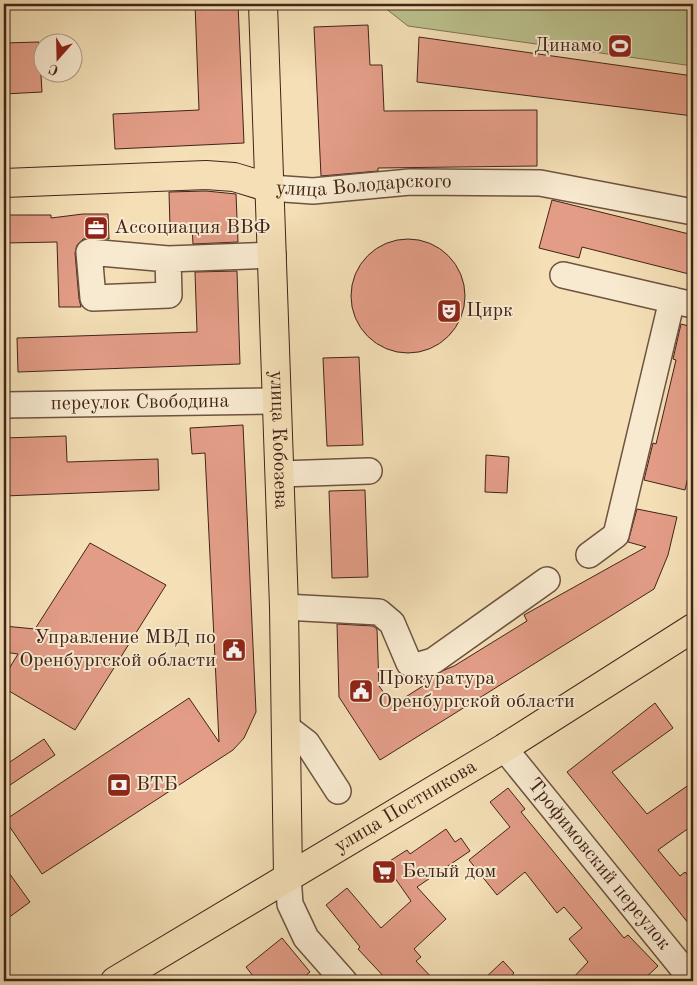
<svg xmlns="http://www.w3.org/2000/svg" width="697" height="985" font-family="'Old Standard TT',serif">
	<rect width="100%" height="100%" fill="#f4dfb6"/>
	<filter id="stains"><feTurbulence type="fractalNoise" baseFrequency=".004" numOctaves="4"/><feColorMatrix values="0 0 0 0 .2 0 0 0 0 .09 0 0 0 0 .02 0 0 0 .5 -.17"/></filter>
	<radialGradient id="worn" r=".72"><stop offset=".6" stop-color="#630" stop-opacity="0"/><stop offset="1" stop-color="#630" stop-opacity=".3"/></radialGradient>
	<path fill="#bbc28e" stroke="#7e7354" d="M 380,4 L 693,4 L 693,66 L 408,26 Z"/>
	<g fill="#e39d87" stroke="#422419">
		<path d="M 195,4 L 238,4 L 244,143 L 115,149 L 113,114 L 199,110 Z"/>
		<path d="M 368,25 L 370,65 L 382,65 L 384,111 L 537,110 L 537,166 L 378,168 L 378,171 L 321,176 L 314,27 Z"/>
		<path d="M 419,37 L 693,76 L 693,116 L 417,82 Z"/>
		<path d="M 39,42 L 42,92 L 4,94 L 4,43 Z"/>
		<path d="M 206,191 L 236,194 L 238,242 L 193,244 L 192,226 L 170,227 L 169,192 Z"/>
		<path d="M 552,200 L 693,235 L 693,275 L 582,247 L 579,258 L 539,248 Z"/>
		<path d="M 83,214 L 108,214 L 109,239 L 90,238 L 83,239 L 77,245 L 75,253 L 79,299 L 81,307 L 59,307 L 57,242 L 4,243 L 4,215 L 51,215 L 51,218 Z"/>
		<circle cx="408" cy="296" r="57"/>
		<path d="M 237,271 L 240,364 L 18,372 L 17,338 L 197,332 L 195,272 Z"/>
		<path d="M 681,324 L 693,327 L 693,455 L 685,490 L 644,480 L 653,443 L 656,444 L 676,360 L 673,359 Z"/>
		<path d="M 359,357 L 363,445 L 327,446 L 323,358 Z"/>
		<path d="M 243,425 L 256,712 L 244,738 L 233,750 L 42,874 L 5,820 L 189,698 L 219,742 L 205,453 L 192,454 L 190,428 Z"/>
		<path d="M 66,436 L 67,462 L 158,459 L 159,490 L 4,496 L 4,438 Z"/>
		<path d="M 486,455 L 509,457 L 507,493 L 485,492 Z"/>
		<path d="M 365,490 L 368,577 L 332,578 L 329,491 Z"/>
		<path d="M 637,509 L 677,517 L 668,555 L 654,589 L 380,760 L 339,697 L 337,624 L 373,626 L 377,629 L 379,686 L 393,705 L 426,684 L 423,679 L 454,666 L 527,621 L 524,615 L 646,547 L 628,542 Z"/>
		<path d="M 90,543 L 166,585 L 75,730 L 4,688 L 4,677 L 18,654 L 4,652 L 4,626 L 35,629 Z"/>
		<path d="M 655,703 L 673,728 L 612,772 L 647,814 L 693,782 L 693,825 L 658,850 L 680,876 L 685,872 L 693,882 L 693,929 L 567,772 Z"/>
		<path d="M 44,739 L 55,755 L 4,789 L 4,766 Z"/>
		<path d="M 508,788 L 525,809 L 521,812 L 624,938 L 628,935 L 658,966 L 642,981 L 570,981 L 588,962 L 569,939 L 582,928 L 564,907 L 557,913 L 525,872 L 497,895 L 469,860 L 510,827 L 490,802 Z"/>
		<path d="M 446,829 L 455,842 L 461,838 L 470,851 L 417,887 L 446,919 L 414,949 L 421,957 L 416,961 L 435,981 L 388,981 L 358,949 L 360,947 L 326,905 L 347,888 L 381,928 L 411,901 L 385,864 L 407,850 L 410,854 Z"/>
		<path d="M 4,866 L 30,902 L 4,921 Z"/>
		<path d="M 282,938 L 310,972 L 299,981 L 257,981 L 246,967 Z"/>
		<path d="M 503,961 L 514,973 L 506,981 L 482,981 Z"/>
	</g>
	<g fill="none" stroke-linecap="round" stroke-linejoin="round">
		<defs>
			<g id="minor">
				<path id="s1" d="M 270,188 L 313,191 L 410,182 L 540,183 L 693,212"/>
				<path d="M 168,259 L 89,252 L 93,298 L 169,295 L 168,259 L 273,255"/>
				<path d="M 563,275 L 693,305"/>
				<path id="s2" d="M 4,405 L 277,401"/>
				<path d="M 280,474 L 369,471"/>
				<path d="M 589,555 L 616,535 L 672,300"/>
				<path d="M 284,607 L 379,612 L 392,623 L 409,663 L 419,665 L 433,661 L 547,580"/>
				<path d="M 286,727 L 307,743 L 338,791"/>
				<path id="s3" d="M 504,748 L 693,981"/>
				<path d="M 288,876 L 290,904 L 306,938 L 344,981"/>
			</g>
			<g id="major">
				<path id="s4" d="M 263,4 L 284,607 L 288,876"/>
				<path d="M 4,183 L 206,175 L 234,177 L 270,188"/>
				<path id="s5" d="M 115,981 L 504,748 L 693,628"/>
			</g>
		</defs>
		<use href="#minor" stroke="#6e5340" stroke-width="28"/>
		<use href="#major" stroke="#422419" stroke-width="30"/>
		<use href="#minor" stroke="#f8ead0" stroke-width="25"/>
		<use href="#major" stroke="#f4dfb6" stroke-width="28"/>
	</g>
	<defs>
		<symbol id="stadium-square" viewBox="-11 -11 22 22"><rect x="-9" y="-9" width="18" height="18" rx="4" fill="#8f2418" stroke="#f8ead0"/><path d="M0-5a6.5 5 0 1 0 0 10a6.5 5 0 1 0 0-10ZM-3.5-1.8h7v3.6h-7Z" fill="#fff"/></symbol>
		<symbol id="office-square" viewBox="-11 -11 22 22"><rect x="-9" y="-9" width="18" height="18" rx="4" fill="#8f2418" stroke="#f8ead0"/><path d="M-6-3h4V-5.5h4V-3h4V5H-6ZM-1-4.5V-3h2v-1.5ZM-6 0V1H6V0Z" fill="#fff"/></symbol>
		<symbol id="theatre-square" viewBox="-11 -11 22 22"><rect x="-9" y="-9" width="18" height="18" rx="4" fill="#8f2418" stroke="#f8ead0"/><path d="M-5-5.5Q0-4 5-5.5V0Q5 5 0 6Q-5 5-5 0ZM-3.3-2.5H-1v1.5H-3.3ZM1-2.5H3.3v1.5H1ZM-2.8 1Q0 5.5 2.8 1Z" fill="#fff"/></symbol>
		<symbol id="civic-square" viewBox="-11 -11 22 22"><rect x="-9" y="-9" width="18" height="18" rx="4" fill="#8f2418" stroke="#f8ead0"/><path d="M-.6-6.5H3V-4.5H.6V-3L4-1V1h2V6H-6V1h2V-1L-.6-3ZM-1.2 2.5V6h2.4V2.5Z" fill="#fff"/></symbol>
		<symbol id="bank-square" viewBox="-11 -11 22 22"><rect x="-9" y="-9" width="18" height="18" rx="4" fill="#8f2418" stroke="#f8ead0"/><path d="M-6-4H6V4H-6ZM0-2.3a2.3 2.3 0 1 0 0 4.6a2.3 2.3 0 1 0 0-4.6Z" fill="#fff"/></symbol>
		<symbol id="supermarket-square" viewBox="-11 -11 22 22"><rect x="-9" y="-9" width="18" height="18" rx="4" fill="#8f2418" stroke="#f8ead0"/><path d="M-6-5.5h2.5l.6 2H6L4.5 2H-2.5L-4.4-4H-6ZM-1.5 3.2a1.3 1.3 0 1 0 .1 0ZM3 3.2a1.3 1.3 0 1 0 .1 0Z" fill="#fff"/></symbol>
	</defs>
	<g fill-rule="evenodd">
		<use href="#stadium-square" x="606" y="32" width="28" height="28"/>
		<use href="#office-square" x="82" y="214" width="28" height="28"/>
		<use href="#theatre-square" x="435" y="297" width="28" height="28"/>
		<use href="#civic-square" x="220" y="636" width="28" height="28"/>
		<use href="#civic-square" x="347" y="677" width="28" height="28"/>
		<use href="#bank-square" x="105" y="771" width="28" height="28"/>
		<use href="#supermarket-square" x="370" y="858" width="28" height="28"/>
	</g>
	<g text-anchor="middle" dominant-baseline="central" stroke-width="4" stroke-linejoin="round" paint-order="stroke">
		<g font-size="20" fill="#422419" stroke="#f8ead0" text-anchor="start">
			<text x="602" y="46" text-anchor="end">Динамо</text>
			<text x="114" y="228">Ассоциация ВВФ</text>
			<text x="466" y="311">Цирк</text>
			<text x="216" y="638" text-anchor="end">Управление МВД по<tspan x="216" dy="23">Оренбургской области</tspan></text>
			<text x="378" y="679">Прокуратура<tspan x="378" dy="23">Оренбургской области</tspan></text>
			<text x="136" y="785">ВТБ</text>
			<text x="402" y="872">Белый дом</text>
		</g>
		<g font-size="20" fill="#422419" stroke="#f8ead0">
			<text stroke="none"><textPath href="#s1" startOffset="94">улица Володарского</textPath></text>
			<text stroke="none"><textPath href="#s2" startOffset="136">переулок Свободина</textPath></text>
			<text stroke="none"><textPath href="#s4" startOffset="436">улица Кобозева</textPath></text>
			<text stroke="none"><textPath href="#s5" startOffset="339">улица Постникова</textPath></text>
			<text stroke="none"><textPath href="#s3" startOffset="150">Трофимовский переулок</textPath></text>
		</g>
	</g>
	<rect width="697" height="985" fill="none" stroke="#f4dfb6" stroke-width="20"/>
	<rect x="5" y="5" width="687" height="975" fill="none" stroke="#422419" stroke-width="2.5"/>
	<rect x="10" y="10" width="677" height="965" fill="none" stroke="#422419"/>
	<g transform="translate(58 58) rotate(200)"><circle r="24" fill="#f8ead0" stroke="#af9b87"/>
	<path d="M0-4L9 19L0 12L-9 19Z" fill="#8f2418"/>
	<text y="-8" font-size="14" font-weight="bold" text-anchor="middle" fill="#422419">С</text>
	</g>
	<rect width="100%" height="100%" filter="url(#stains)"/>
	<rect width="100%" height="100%" fill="url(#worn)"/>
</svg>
